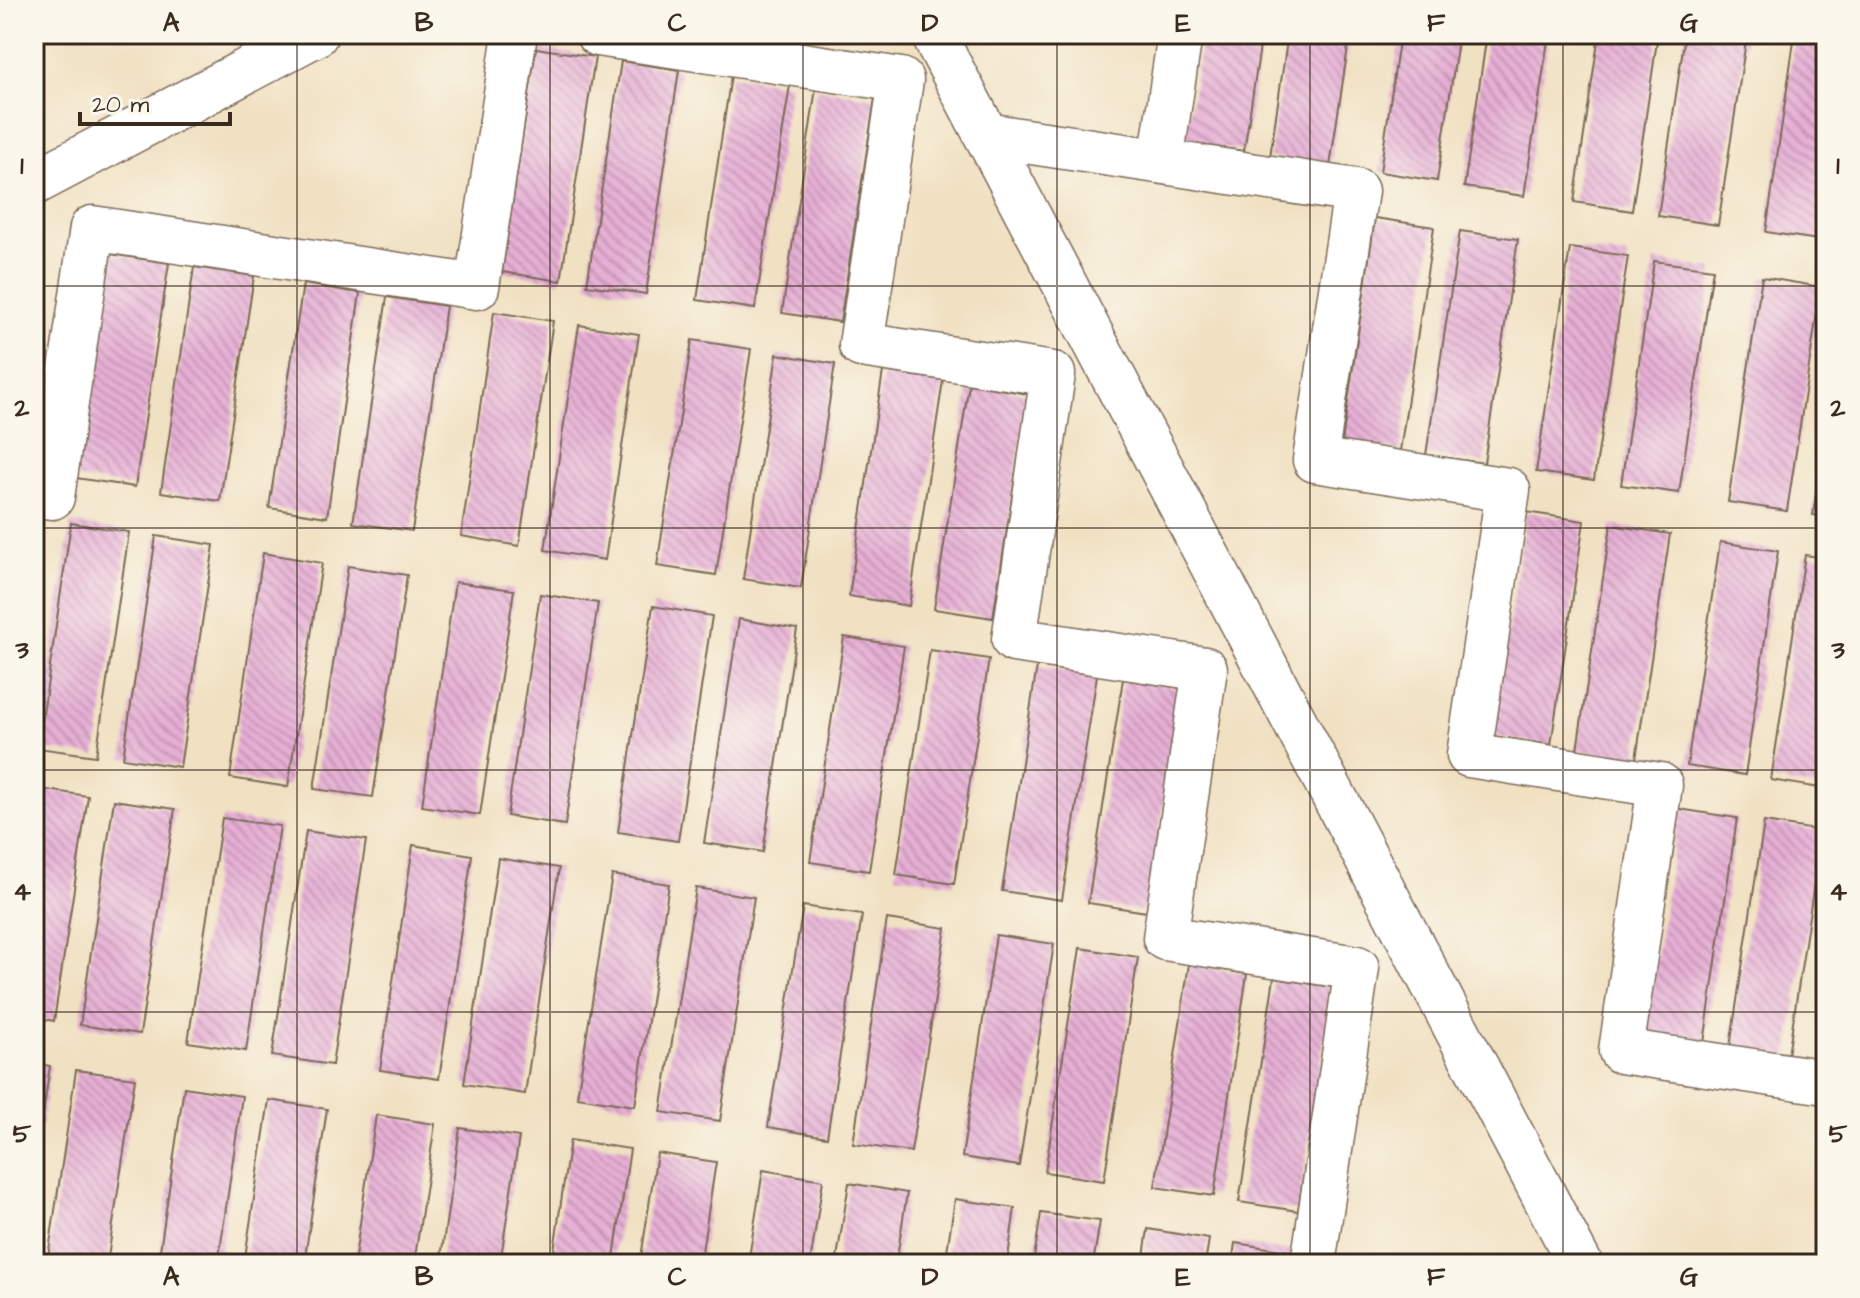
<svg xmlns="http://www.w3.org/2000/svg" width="1860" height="1298" font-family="'Architects Daughter',sans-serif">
	<defs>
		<pattern id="building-back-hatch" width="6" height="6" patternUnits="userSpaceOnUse" patternTransform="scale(2)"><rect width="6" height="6" fill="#e6afd5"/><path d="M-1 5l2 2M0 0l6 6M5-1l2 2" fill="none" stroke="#bc8fac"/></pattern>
	</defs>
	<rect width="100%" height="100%" fill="#fbf7ec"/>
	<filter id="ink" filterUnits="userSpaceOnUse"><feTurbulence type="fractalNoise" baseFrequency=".0125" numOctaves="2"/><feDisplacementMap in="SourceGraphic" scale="16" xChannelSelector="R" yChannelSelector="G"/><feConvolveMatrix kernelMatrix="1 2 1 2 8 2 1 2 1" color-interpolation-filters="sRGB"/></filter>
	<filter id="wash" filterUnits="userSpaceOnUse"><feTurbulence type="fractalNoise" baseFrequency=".006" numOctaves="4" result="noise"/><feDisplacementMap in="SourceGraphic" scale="32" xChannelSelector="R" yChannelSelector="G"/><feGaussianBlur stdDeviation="1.8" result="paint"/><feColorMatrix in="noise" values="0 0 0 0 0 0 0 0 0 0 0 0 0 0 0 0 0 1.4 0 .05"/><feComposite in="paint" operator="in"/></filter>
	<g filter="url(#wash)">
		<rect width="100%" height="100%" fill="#f1e1c3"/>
		<g id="blocks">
			<g fill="url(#building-back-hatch)">
				<path d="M 1202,34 L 1262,34 L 1244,151 L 1185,143 Z"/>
				<path d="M 1288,34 L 1350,34 L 1330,166 L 1270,157 Z"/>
				<path d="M 1400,34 L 1459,34 L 1437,181 L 1380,172 Z"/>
				<path d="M 1487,34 L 1549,34 L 1524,196 L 1464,187 Z"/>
				<path d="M 1599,34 L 1658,34 L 1632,211 L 1574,202 Z"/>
				<path d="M 1685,34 L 1747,34 L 1718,225 L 1658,216 Z"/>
				<path d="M 1795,34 L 1826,34 L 1825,241 L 1766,232 Z"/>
				<path d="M 536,48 L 595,57 L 561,281 L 502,272 Z"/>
				<path d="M 621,61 L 679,70 L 646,294 L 587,285 Z"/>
				<path d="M 731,75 L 790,85 L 755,309 L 697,300 Z"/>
				<path d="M 816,88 L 875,98 L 840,322 L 782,313 Z"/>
				<path d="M 1375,218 L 1434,227 L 1400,451 L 1342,442 Z"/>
				<path d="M 1460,231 L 1518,239 L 1484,463 L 1426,455 Z"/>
				<path d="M 1570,248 L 1628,256 L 1594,480 L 1536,472 Z"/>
				<path d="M 110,254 L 169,263 L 135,487 L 76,478 Z"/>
				<path d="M 1654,261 L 1713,269 L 1679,493 L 1621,485 Z"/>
				<path d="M 194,267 L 254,276 L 220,501 L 161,492 Z"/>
				<path d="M 1762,277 L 1821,287 L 1787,511 L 1728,502 Z"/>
				<path d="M 303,284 L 360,293 L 327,517 L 269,508 Z"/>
				<path d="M 387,297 L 446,306 L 412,531 L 353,523 Z"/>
				<path d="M 494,312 L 553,321 L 519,546 L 461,536 Z"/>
				<path d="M 579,325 L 639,334 L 605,560 L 545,550 Z"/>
				<path d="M 692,340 L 751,349 L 716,575 L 657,566 Z"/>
				<path d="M 777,354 L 835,364 L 801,588 L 743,579 Z"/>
				<path d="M 883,371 L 943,380 L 909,606 L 849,596 Z"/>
				<path d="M 969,384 L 1028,394 L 993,618 L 934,609 Z"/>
				<path d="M 1824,440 L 1826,440 L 1826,517 L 1813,515 Z"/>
				<path d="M 1526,512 L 1584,521 L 1551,745 L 1492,736 Z"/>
				<path d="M 71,523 L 129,532 L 96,756 L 38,748 Z"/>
				<path d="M 1611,525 L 1670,534 L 1636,759 L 1577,750 Z"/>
				<path d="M 156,536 L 214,545 L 180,767 L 123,758 Z"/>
				<path d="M 1720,542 L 1778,551 L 1745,775 L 1687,766 Z"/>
				<path d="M 263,553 L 322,563 L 288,787 L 230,778 Z"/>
				<path d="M 1805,555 L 1826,558 L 1826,789 L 1771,780 Z"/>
				<path d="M 348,566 L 407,575 L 373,797 L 314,789 Z"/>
				<path d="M 455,582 L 514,590 L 480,815 L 422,806 Z"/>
				<path d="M 540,594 L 598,603 L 565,825 L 507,816 Z"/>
				<path d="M 653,606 L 712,616 L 678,841 L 618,832 Z"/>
				<path d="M 739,619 L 797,629 L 763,852 L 704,843 Z"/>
				<path d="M 844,637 L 904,646 L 869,871 L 810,862 Z"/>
				<path d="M 930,650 L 989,659 L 954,884 L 896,875 Z"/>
				<path d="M 1037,666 L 1097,675 L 1062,900 L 1002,891 Z"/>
				<path d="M 1123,679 L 1181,688 L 1147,912 L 1088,903 Z"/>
				<path d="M 34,788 L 88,796 L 54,1021 L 34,1017 Z"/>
				<path d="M 114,800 L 175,809 L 140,1034 L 80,1025 Z"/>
				<path d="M 1679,809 L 1737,818 L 1704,1043 L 1645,1034 Z"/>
				<path d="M 222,818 L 280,826 L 246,1051 L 188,1042 Z"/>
				<path d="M 1764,822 L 1822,831 L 1788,1055 L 1730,1047 Z"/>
				<path d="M 306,831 L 366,840 L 332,1065 L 272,1056 Z"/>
				<path d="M 413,845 L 472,855 L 439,1079 L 380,1070 Z"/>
				<path d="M 498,858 L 559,868 L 525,1094 L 464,1084 Z"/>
				<path d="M 612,875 L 669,884 L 635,1106 L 577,1097 Z"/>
				<path d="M 696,888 L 754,897 L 720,1121 L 661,1112 Z"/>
				<path d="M 803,906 L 862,915 L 827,1137 L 768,1127 Z"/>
				<path d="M 887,919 L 946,928 L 911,1152 L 853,1144 Z"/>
				<path d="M 996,935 L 1054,944 L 1019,1166 L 962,1157 Z"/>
				<path d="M 1080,948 L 1138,957 L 1104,1181 L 1045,1172 Z"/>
				<path d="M 1189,964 L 1247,974 L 1214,1196 L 1155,1187 Z"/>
				<path d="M 1274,978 L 1332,987 L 1298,1211 L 1239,1202 Z"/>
				<path d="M 34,1063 L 50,1066 L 36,1162 L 34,1162 Z"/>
				<path d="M 76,1070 L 135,1078 L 107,1264 L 47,1264 Z"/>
				<path d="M 184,1087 L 242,1096 L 218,1264 L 158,1264 Z"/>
				<path d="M 269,1100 L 327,1109 L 304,1264 L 244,1264 Z"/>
				<path d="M 376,1115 L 435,1124 L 414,1264 L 354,1264 Z"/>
				<path d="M 460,1128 L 519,1137 L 500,1264 L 440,1264 Z"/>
				<path d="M 570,1140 L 630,1149 L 613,1264 L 552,1264 Z"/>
				<path d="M 657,1153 L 716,1162 L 700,1264 L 640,1264 Z"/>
				<path d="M 763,1170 L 823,1180 L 810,1264 L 748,1264 Z"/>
				<path d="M 849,1183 L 907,1193 L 896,1264 L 836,1264 Z"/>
				<path d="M 955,1199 L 1015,1208 L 1007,1264 L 945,1264 Z"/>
				<path d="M 1041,1213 L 1100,1221 L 1093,1264 L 1033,1264 Z"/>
				<path d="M 1148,1229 L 1209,1239 L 1205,1264 L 1143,1264 Z"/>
				<path d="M 1235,1243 L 1294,1252 L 1292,1264 L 1232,1264 Z"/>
			</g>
		</g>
	</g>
	<g filter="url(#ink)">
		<use href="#blocks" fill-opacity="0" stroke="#7b6a58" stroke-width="2"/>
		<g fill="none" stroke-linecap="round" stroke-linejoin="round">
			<defs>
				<g id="minor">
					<path d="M 598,34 L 901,80 L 861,345 L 1053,374 L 1014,640 L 1205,669 L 1165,938 L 1357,968 L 1313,1264"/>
					<path d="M 933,34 L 1580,1264"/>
					<path d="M 986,135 L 1356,191 L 1315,460 L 1508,490 L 1469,755 L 1660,785 L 1621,1051 L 1826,1082"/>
					<path d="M 1161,161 L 1180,34"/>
					<path d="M 34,183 L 316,34"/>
					<path d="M 34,495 L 52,497 L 92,228 L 477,287 L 515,34"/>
				</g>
			</defs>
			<use href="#minor" stroke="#7b6a58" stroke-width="47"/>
			<use href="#minor" stroke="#fff" stroke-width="44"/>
		</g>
	</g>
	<path fill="none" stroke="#3b2a1e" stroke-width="2" stroke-opacity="0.55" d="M 297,34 L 297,1264M 550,34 L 550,1264M 803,34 L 803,1264M 1057,34 L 1057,1264M 1310,34 L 1310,1264M 1563,34 L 1563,1264M 34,286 L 1826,286M 34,528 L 1826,528M 34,770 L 1826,770M 34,1012 L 1826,1012"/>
	<rect width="1860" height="1298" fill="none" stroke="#fbf7ec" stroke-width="88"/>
	<path d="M80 112v12h150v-12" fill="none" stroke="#3b2a1e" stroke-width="4"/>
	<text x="92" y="112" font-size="24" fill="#3b2a1e" stroke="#fbf7ec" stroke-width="6" paint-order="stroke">20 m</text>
	<rect x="44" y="44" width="1772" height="1210" fill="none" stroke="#3b2a1e" stroke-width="3"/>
	<g font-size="26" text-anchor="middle" font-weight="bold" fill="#3b2a1e">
		<text x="171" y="31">A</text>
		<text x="424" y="31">B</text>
		<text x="677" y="31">C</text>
		<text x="930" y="31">D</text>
		<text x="1183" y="31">E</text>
		<text x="1436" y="31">F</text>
		<text x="1689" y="31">G</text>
		<text x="22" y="174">1</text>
		<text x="1838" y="174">1</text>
		<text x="22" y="416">2</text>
		<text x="1838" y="416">2</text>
		<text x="22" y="658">3</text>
		<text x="1838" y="658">3</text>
		<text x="22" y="900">4</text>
		<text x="1838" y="900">4</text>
		<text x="22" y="1142">5</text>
		<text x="1838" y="1142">5</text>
		<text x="171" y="1285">A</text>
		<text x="424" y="1285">B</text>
		<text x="677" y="1285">C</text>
		<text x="930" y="1285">D</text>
		<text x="1183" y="1285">E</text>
		<text x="1436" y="1285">F</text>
		<text x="1689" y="1285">G</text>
	</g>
</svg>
